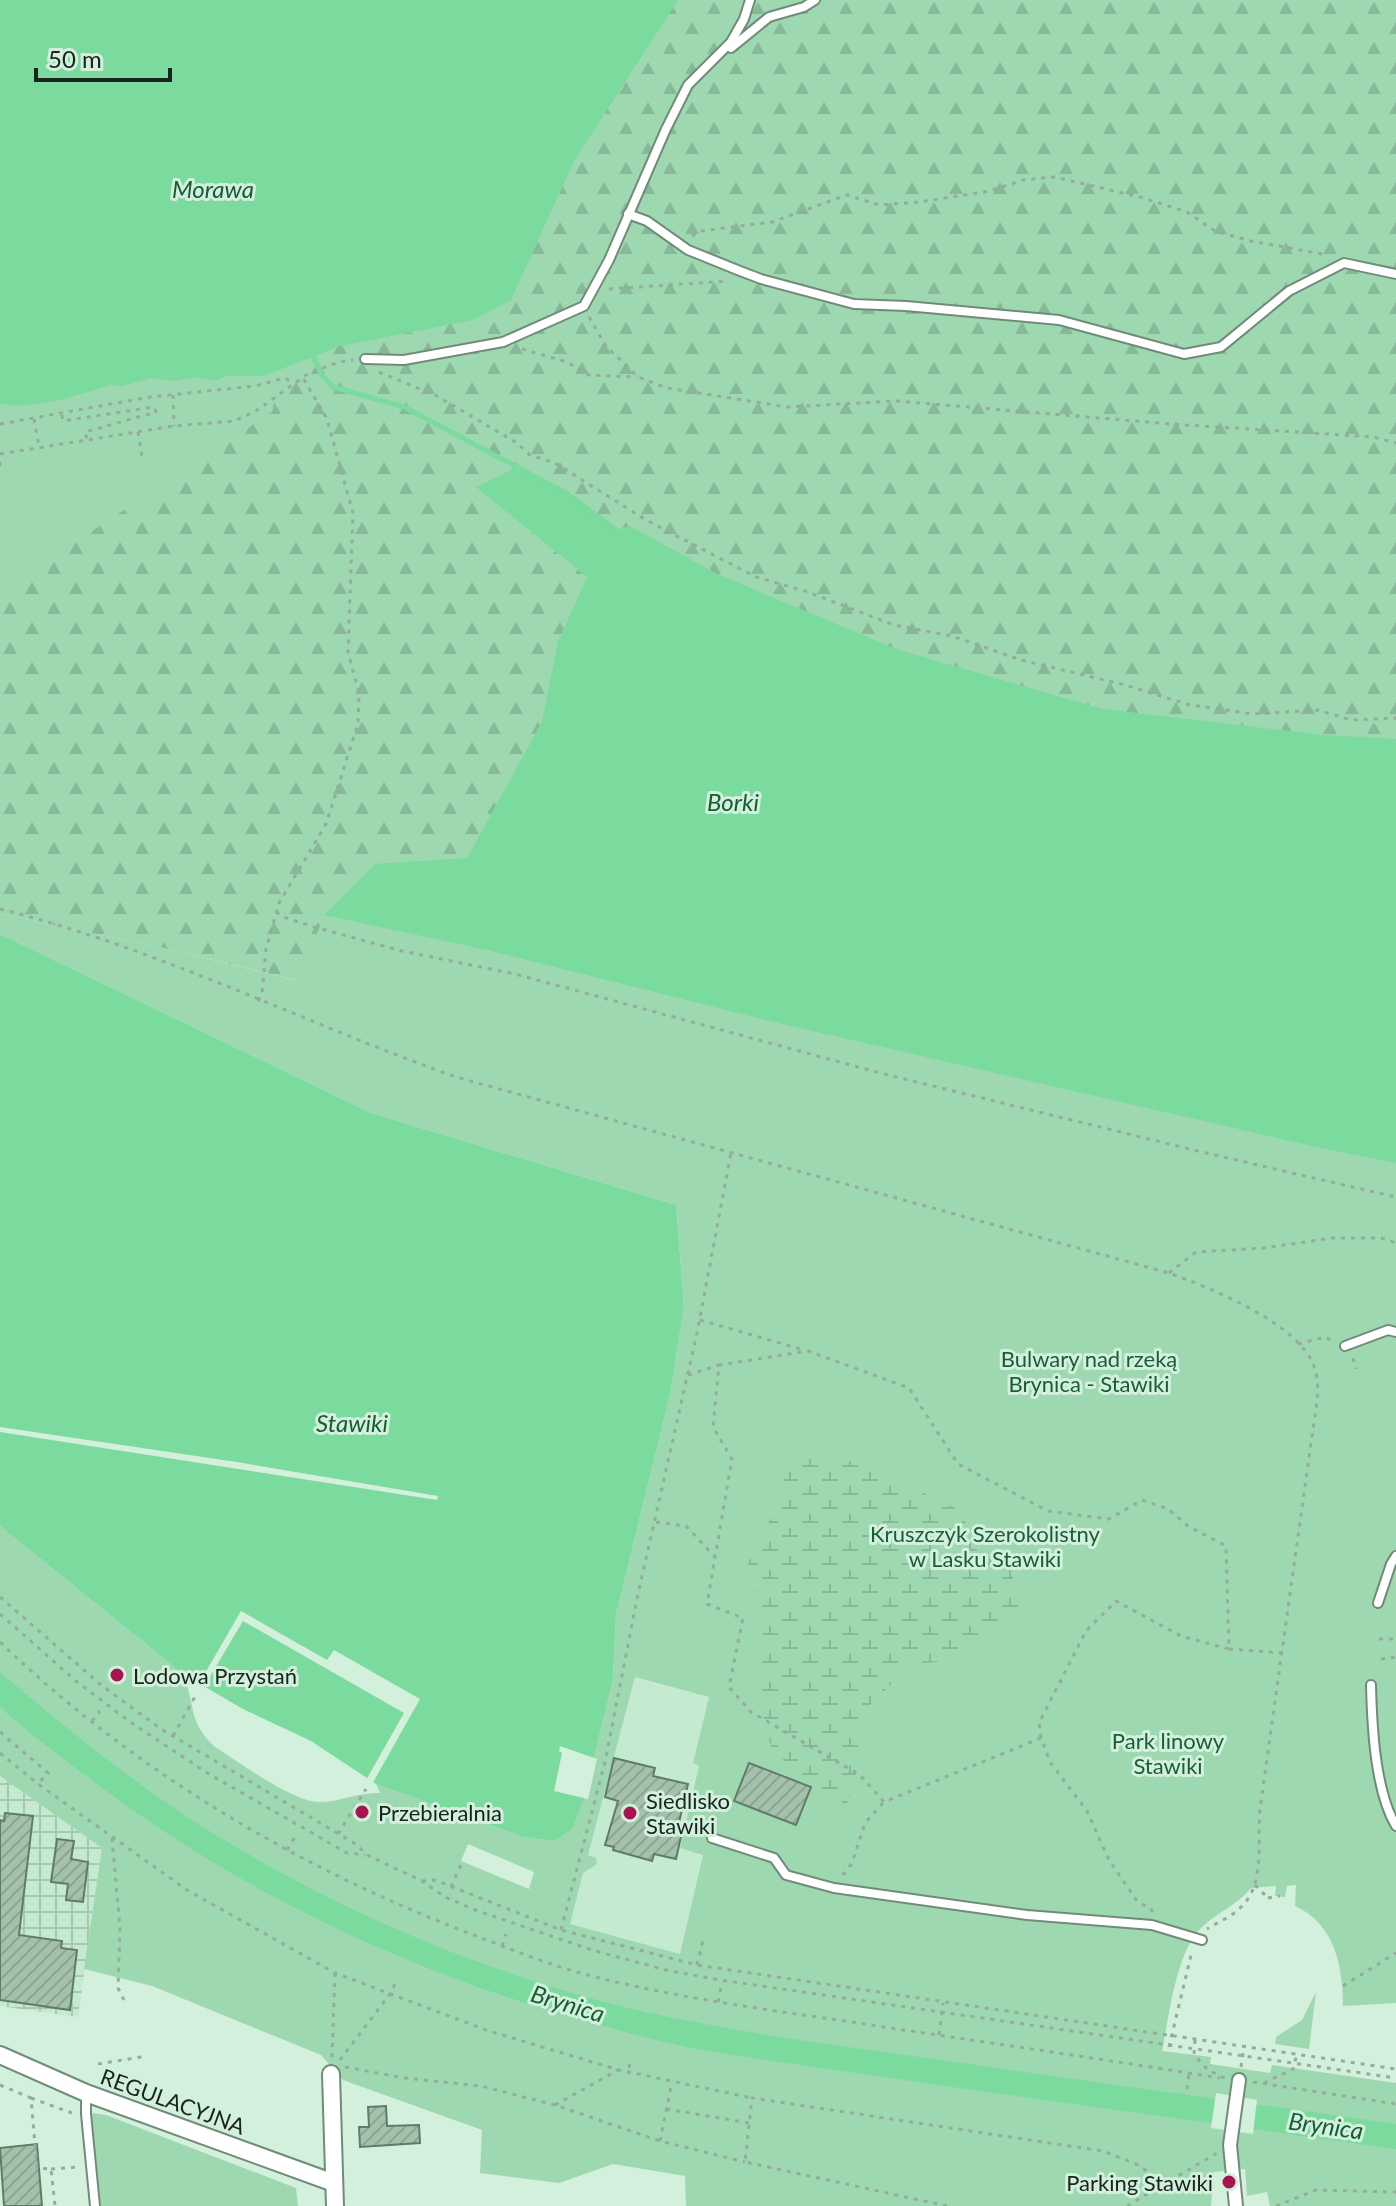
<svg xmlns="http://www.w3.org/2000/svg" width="1396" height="2206" font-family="Lato,sans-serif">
	<defs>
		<pattern id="industrial-grid" width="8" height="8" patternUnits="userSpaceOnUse" patternTransform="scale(2)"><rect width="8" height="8" fill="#c4eacf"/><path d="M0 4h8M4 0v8" fill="none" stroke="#a8c9b1"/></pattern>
		<pattern id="forest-firs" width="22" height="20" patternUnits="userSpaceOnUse" patternTransform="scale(2)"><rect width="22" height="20" fill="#9ed8b1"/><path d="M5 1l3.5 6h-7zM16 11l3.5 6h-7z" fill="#87b998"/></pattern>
		<pattern id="wetland-marsh" width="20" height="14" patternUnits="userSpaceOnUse" patternTransform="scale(2)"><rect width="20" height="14" fill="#9ed8b1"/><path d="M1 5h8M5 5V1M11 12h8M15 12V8" fill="none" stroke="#87b998"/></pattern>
		<pattern id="building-hatch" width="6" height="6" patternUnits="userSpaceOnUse" patternTransform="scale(2)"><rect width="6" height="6" fill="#a4c1ac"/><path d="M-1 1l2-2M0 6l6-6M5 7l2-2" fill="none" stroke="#8ca693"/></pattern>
	</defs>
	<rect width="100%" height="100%" fill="#d2f0db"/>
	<path fill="#c4eacf" d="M 635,1677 L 709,1697 L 693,1763 L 699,1766 L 681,1848 L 703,1854 L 680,1955 L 569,1925 Z"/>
	<path fill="url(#industrial-grid)" d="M 0,1776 L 102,1848 L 78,2017 L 0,2006 Z"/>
	<g fill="#9ed8b1" fill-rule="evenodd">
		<path d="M 0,0 L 1396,0 L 1396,2003 L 1343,2006 C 1343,1967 1335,1924 1295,1906 L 1296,1885 L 1287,1886 L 1285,1897 L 1275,1896 L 1276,1886 L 1251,1888 C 1237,1905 1218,1912 1202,1927 C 1176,1951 1169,2017 1162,2051 L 1211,2057 L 1210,2064 L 1270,2073 L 1272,2065 L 1396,2083 L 1396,2206 L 1270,2206 L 1267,2192 L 1247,2196 L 1245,2169 L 1214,2172 L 1211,2206 L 686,2206 L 685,2176 L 613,2164 L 559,2183 L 480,2173 L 482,2130 L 343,2080 L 321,2055 L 152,1986 L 84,1969 L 102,1848 L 0,1776 L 0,1526 L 183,1674 C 196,1705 187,1721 215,1747 C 239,1762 293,1802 319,1802 C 340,1802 358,1792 380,1793 L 376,1784 L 523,1837 L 554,1841 L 613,1678 L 616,1615 L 670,1394 L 684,1305 L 676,1205 L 371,1113 L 0,934 L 0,914 L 164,948 L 298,981 L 311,949 L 0,871 ZM 635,1677 L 709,1697 L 693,1763 L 699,1766 L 680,1848 L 703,1855 L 680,1954 L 570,1924 L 583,1873 L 597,1864 L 596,1858 L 588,1855 ZM 468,1844 L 534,1872 L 529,1889 L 461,1861 Z"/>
		<path d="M 1316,1992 L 1309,2049 L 1275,2044 L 1276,2037 L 1302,2020 Z"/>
		<path d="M 93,2113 L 106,2115 L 296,2188 L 298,2206 L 99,2206 L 91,2116 Z"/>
	</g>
	<path fill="url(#forest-firs)" d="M 678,0 L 1396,0 L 1396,739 L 1324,735 L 1102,709 L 896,649 L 715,573 L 630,526 L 616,530 L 566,493 L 517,467 L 476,488 L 587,577 L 558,642 L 542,722 L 467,858 L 375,864 L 324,915 L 299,981 L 164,948 L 0,914 L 0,592 L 272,412 L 282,371 L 339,346 L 473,320 L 511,300 L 574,161 Z"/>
	<path fill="url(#wetland-marsh)" d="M 828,1453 L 877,1471 L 961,1511 L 978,1553 L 1010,1570 L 1025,1611 L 958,1660 L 911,1664 L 860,1715 L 858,1766 L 845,1812 L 827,1800 L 816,1786 L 772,1751 L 759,1699 L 764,1615 L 748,1563 L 784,1492 L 784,1468 Z"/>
	<g fill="#7bda9e">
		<path d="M 0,0 L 678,0 L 574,161 L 511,300 L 473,320 L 340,346 L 264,376 L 226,376 L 216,381 L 194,377 L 175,381 L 152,378 L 122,386 L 112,385 L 60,400 L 21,406 L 0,404 Z"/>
		<path d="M 517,467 L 566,493 L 616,530 L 630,526 L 715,573 L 896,649 L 1102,709 L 1324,735 L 1396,739 L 1396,1163 L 1312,1146 L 774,1022 L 487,950 L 324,915 L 375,864 L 467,858 L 542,722 L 558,642 L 587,577 L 476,487 Z"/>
		<path d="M 0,934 L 371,1113 L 676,1205 L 684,1306 L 670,1394 L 616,1615 L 613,1678 L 583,1800 L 572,1829 L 554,1841 L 523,1837 L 376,1784 L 311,1741 L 243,1709 L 183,1674 L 0,1526 Z"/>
		<path d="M 0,1672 C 78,1739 158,1803 248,1854 C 345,1911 451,1956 558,1989 C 681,2026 808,2041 934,2059 C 1088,2081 1242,2102 1396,2124 L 1396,2149 C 1257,2130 1119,2110 980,2091 C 914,2081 847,2072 780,2062 C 751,2057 720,2054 691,2048 C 472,1999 274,1917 94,1782 C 62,1758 30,1734 0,1707 Z"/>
	</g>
	<g fill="#d2f0db">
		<path d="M 0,1427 L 237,1462 L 438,1496 L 437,1500 L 0,1432 Z"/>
		<path d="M 241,1611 L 327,1660 L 334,1650 L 420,1699 L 371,1786 L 365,1782 L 404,1713 L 243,1621 L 202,1690 L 197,1687 Z"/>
		<path d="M 560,1746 L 597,1759 L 588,1799 L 554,1791 L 562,1753 L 559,1751 Z"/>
		<path d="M 1216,2093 L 1257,2100 L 1253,2134 L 1211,2128 Z"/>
	</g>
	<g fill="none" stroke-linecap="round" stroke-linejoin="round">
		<path stroke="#7bda9e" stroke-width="5" d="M 313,356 L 321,374 L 333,387 L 404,407 L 566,493 L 616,530"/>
	</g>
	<g fill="url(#building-hatch)" stroke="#607c69" stroke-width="2">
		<path d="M 614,1758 L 655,1768 L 653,1776 L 688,1784 L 677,1831 L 682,1832 L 676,1859 L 654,1854 L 652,1861 L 613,1850 L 614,1847 L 605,1845 L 618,1801 L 605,1797 Z"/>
		<path d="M 749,1763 L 811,1787 L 796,1825 L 734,1801 Z"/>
		<path d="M 5,1813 L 33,1816 L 19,1935 L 62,1941 L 61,1948 L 77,1950 L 70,2010 L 0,2000 L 0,1820 L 4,1821 Z"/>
		<path d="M 57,1839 L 74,1841 L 71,1859 L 88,1862 L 83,1902 L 66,1900 L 68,1884 L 51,1882 Z"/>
		<path d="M 386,2106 L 387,2126 L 419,2125 L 420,2143 L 360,2147 L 359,2127 L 369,2127 L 368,2107 Z"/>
		<path d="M 37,2144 L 42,2206 L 4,2206 L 0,2148 Z"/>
	</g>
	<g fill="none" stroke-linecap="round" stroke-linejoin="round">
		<defs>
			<g id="service">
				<path d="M 731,48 L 769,17 L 804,7 L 815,0"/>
				<path d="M 628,214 L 647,221 L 688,250 L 740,271 L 761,279 L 854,304 L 906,306 L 1059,320 L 1184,354 L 1221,347 L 1289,291 L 1344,263 L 1396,274"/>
				<path d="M 365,359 L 404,360 L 503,342 L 584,306 L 609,260 L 666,129 L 688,85 L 731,42 L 744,19 L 750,0"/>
				<path d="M 1345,1346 L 1388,1330 L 1396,1332"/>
				<path d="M 1378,1603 L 1391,1564 L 1396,1556"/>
				<path d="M 1371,1685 C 1372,1726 1375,1791 1396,1826"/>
				<path d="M 712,1838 L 774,1858 L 786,1875 L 834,1888 L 1027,1915 L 1152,1925 L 1202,1940"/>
				<path d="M 86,2093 L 86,2114 L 95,2206"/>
			</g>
			<path id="pedestrian" d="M 1236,2206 L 1230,2145 L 1239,2080"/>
			<g id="minor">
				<path d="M 0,2055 L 86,2093 L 334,2183"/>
				<path d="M 331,2074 L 335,2206"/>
			</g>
		</defs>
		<use href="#service" stroke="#708c79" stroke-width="12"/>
		<use href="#pedestrian" stroke="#708c79" stroke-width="16"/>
		<use href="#minor" stroke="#708c79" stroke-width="20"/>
		<g stroke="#94ac9c" stroke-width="3" stroke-dasharray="4 6" stroke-linecap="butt">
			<path d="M 692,236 L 702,231 L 772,222 L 847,195 L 879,205 L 919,202 L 990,191 L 1023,180 L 1054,177 L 1140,197 L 1187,212 L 1215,231 L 1251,241 L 1328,255"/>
			<path d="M 609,289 L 729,281"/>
			<path d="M 589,317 L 606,346 L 638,377 L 667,388 L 787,407 L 896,401 L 1171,424 L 1374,437 L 1396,443"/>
			<path d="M 522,349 L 567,362 L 588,375 L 637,377"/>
			<path d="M 379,372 L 437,396 L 517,443 L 530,455 L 555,463 L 646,520 L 756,577 L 805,591 L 894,625 L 952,636 L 1021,660 L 1125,685 L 1190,705 L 1253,714 L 1318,710 L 1351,720 L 1396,718"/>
			<path d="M 173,395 L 174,426"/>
			<path d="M 62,415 L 63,421 L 154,407 L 156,412 L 85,432 L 87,439"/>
			<path d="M 34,419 L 39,446"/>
			<path d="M 0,424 L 150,397 L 255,386 L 285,378 L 293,383"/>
			<path d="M 138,432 L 142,457"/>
			<path d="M 0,454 L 174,426 L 234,421 L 256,411 L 309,373 L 339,362 L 353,360"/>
			<path d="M 0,462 L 0,467"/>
			<path d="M 0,909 C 157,948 304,1023 456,1077 L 1169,1273 C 1210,1288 1297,1322 1314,1366 C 1321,1386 1316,1408 1313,1429 L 1260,1809 C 1257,1841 1266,1885 1240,1908 C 1231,1917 1218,1922 1207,1929"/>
			<path d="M 276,912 L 283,917 L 314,927 L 402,951 L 515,974 L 884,1074 L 1206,1153 L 1396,1197"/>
			<path d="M 258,1001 L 262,994 L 266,949 L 279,903 L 326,824 L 358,724 L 359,693 L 348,652 L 353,513 L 327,419 L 303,378"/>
			<path d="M 1169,1273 L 1196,1252 L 1264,1248 L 1332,1238 L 1381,1238 L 1396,1243"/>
			<path d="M 700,1320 L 804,1350"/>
			<path d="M 1298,1344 L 1325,1337 L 1333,1341"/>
			<path d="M 1353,1358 L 1356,1369"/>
			<path d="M 688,1375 L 719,1365"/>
			<path d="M 656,1522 L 686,1526 L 715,1557"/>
			<path d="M 0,1597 L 101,1685 L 161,1729 L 354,1843 L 369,1856 L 422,1881 L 445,1897 L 475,1910 L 592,1950 L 666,1970 L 720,1980 L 1396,2078"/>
			<path d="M 0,1614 L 76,1681 L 130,1722 L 209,1774 L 347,1853 L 365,1855"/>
			<path d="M 1379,1639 L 1396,1639"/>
			<path d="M 0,1642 C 134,1771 298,1868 471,1934 C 508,1948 546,1964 584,1974 C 672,1997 762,2009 852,2022 C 974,2041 1097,2058 1220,2078"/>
			<path d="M 1229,1649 L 1281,1653"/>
			<path d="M 1381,1659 L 1396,1657"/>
			<path d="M 92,1721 L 100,1711"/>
			<path d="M 0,1732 L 48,1773 L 38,1784"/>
			<path d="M 173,1736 L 196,1695"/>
			<path d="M 1041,1738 L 1039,1723 L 1086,1631 L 1116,1601 L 1181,1636 L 1229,1649 L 1226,1546 L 1188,1526 L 1168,1509 L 1142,1500 L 1109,1519 L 1048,1511 L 958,1464 L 909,1388 L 808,1351 L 719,1365 L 713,1427 L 732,1459 L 707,1604 L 743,1618 L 729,1687 L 751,1712 L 860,1775 L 884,1802 L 1041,1738 L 1050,1762 L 1087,1811 L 1109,1860 L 1137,1901 L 1152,1910 L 1152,1913"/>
			<path d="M 0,1753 L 38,1784 L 187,1890 L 335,1973 L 489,2031 L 619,2070 L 752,2098"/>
			<path d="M 338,1834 L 366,1789"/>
			<path d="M 112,1838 L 120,1928 L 118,1988 L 124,2000"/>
			<path d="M 287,1850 L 295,1837"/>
			<path d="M 843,1875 L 852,1863 L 865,1823 L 883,1803"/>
			<path d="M 422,1881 L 435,1880 L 561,1930 L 697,1965 L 1396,2069"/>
			<path d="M 1255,1885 L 1268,1898"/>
			<path d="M 451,1887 L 462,1862"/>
			<path d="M 1268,1898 L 1280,1896"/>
			<path d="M 561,1930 L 605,1762 L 638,1594 L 697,1333 L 731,1153"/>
			<path d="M 502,1946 L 506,1934"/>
			<path d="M 697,1965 L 704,1936"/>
			<path d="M 1343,1986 L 1396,1953"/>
			<path d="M 718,2002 L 721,1988"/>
			<path d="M 939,2035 L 943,2003"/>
			<path d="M 1195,2040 L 1194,2055 L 1208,2070 L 1226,2079"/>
			<path d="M 1169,2047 L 1192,1951"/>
			<path d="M 332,2057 L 335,1973"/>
			<path d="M 340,2060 L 390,1994 L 396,1982"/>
			<path d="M 98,2064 L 147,2056"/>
			<path d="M 345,2067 L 405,2078 L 481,2086 L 555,2105 L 660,2141 L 745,2162"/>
			<path d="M 1241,2067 L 1244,2047"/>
			<path d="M 629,2068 L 631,2059"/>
			<path d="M 1253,2082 L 1396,2104"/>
			<path d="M 1264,2083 L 1293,2069 L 1297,2054"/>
			<path d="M 0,2085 L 31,2098 L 37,2168 L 51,2169 L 55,2206"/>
			<path d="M 1187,2089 L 1189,2073"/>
			<path d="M 31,2098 L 72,2113"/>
			<path d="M 555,2105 L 618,2070"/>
			<path d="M 666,2109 L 749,2123"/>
			<path d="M 660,2141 L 672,2082"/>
			<path d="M 51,2169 L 79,2167"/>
			<path d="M 947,2206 L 745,2162 L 752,2098 L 1103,2151 L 1136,2164 L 1166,2183"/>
			<path d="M 1127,2206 L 1217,2153"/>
			<path d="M 1276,2206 L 1316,2190 L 1396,2192"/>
		</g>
		<use href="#service" stroke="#fff" stroke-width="8"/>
		<use href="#pedestrian" stroke="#fff" stroke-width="12"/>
		<use href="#minor" stroke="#fff" stroke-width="16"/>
	</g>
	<g fill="#a71550" stroke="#d2f0db" stroke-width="3">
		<circle cx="117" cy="1675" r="8"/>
		<circle cx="362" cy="1812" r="8"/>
		<circle cx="630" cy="1813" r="8"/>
		<circle cx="1229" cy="2182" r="8"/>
	</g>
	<g text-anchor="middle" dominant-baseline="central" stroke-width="6" stroke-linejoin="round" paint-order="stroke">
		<g font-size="22" fill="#195e38" stroke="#d2f0db">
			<text x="1089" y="1358">Bulwary nad rzeką<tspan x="1089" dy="25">Brynica - Stawiki</tspan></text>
			<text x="985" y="1533">Kruszczyk Szerokolistny<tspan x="985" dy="25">w Lasku Stawiki</tspan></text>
			<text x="1168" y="1740">Park linowy<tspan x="1168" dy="25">Stawiki</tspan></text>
		</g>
		<g font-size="22" fill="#18241c" stroke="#d2f0db" text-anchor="start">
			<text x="133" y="1675">Lodowa Przystań</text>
			<text x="646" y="1800">Siedlisko<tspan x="646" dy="25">Stawiki</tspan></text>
			<text x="378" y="1812">Przebieralnia</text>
			<text x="1213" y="2182" text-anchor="end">Parking Stawiki</text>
		</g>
		<g font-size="22" fill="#18241c" stroke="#d2f0db">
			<text transform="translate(173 2101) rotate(20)">REGULACYJNA</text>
		</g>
		<g font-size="24" font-style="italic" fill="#175c36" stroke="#d2f0db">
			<text x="213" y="188">Morawa</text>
			<text x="733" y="801">Borki</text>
			<text x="352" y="1422">Stawiki</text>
			<text transform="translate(568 2003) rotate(17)">Brynica</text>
			<text transform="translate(1326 2125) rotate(8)">Brynica</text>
		</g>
	</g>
	<path d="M36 68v12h134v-12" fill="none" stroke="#18241c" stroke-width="4"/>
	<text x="48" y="68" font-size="24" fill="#18241c" stroke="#d2f0db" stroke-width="6" paint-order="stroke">50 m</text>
</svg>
